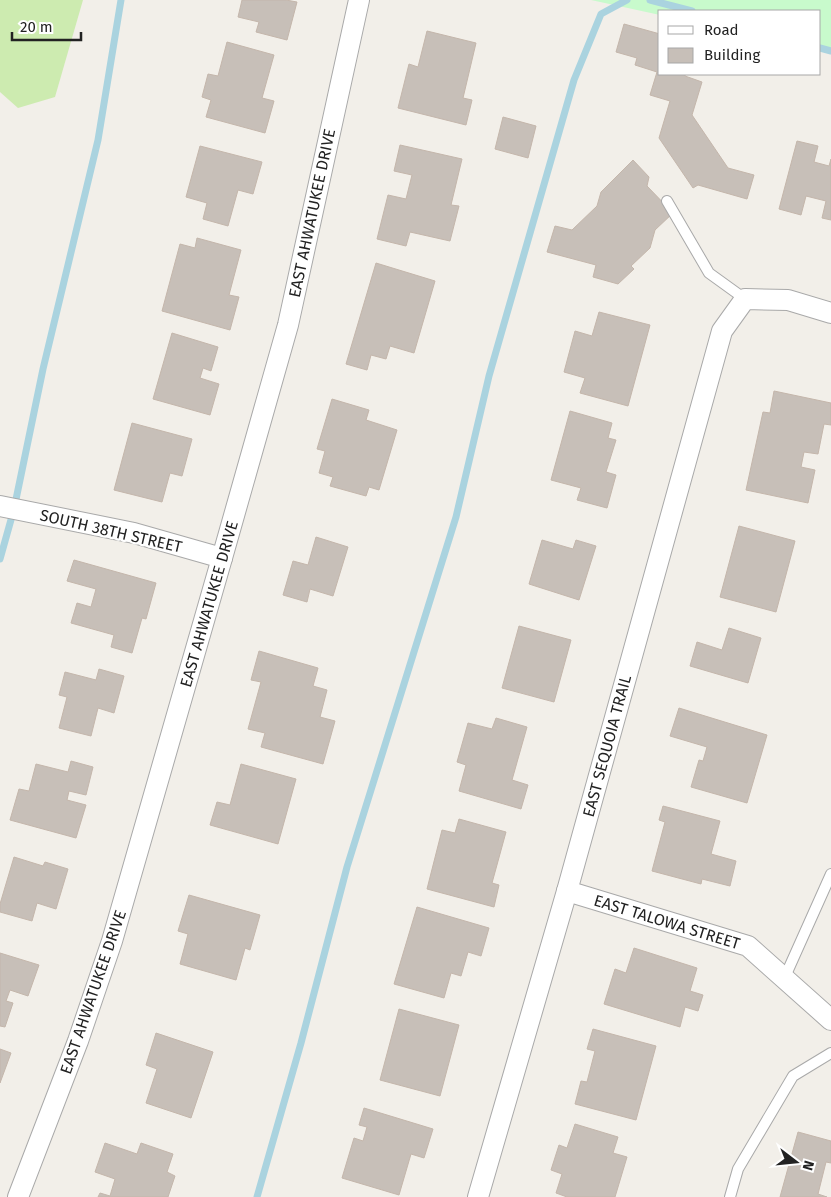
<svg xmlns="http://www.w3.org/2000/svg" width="831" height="1197" font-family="'Fira Sans',sans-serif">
	<rect width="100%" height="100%" fill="#f2efe9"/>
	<path fill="#cdebb0" d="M 0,0 L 83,0 L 55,97 L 18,108 L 0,92 Z"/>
	<path fill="#c8facc" d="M 591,0 L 831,0 L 831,54 L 820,51 L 820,11 L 660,11 L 660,15 Z"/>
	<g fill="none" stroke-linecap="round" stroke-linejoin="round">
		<g stroke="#aad3df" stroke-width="7">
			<path d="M 650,0 L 692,11"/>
			<path d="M 820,48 L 831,51"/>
			<path d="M 0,559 L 14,509 L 43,369 L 98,140 L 121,0"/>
			<path d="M 257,1197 L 301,1043 L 347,867 L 456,517 L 489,376 L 574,80 L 601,14 L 627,0"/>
		</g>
	</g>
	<g fill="#c7bfb8" stroke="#c4b6ab">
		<path d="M 242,0 L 286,0 L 297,2 L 287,40 L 256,32 L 259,22 L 238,17 Z"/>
		<path d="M 624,24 L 660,34 L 660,74 L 685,74 L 685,76 L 702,82 L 692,115 L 728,168 L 754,175 L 747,199 L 698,185 L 693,188 L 659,138 L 670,101 L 650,95 L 657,72 L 635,65 L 637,58 L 616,52 Z"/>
		<path d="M 427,31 L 476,43 L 463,98 L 472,100 L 466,125 L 398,108 L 409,64 L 418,67 Z"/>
		<path d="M 227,42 L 274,55 L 262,98 L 274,101 L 265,133 L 206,117 L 211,100 L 202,97 L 208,74 L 218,76 Z"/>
		<path d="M 503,117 L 536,126 L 528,158 L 495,149 Z"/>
		<path d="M 797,141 L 818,146 L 814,162 L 829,166 L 831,159 L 831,220 L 822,218 L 826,201 L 806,196 L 801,215 L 779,209 Z"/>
		<path d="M 400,145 L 462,159 L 451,205 L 459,206 L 450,241 L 410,232 L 406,246 L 377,239 L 388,195 L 406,199 L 412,175 L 394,171 Z"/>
		<path d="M 200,146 L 262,162 L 253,194 L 238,190 L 228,226 L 203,219 L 207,203 L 186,197 Z"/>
		<path d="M 633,160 L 649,177 L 647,186 L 673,213 L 655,230 L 650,248 L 631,266 L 634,269 L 618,284 L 593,277 L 596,265 L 547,252 L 555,226 L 572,230 L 597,206 L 601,192 Z"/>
		<path d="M 197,238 L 241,250 L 229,295 L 239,297 L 230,330 L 162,311 L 180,244 L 195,248 Z"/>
		<path d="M 376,263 L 435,281 L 414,353 L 390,346 L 386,359 L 371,355 L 367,370 L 346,364 Z"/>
		<path d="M 599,312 L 650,325 L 628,406 L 580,393 L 585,378 L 564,372 L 575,331 L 592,336 Z"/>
		<path d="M 172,333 L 218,347 L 211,371 L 203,368 L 200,378 L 219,384 L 210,415 L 153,399 Z"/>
		<path d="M 774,391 L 831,403 L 831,425 L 824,424 L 818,454 L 804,452 L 801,467 L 815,470 L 808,503 L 746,490 L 763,412 L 770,413 Z"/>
		<path d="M 332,399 L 369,410 L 366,420 L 397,430 L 379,490 L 369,487 L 366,496 L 330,486 L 333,477 L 319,473 L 325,451 L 317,449 Z"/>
		<path d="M 570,411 L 612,423 L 608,438 L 616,440 L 606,472 L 616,475 L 607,508 L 577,500 L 581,488 L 551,480 Z"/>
		<path d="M 132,423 L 192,439 L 182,476 L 170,473 L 162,502 L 114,490 Z"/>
		<path d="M 739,526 L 795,541 L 776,612 L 720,597 Z"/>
		<path d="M 316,537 L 348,547 L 333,596 L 310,589 L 307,602 L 283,595 L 293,561 L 308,565 Z"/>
		<path d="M 542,540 L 573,549 L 576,540 L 596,546 L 579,600 L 529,584 Z"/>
		<path d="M 74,560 L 156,583 L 146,619 L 142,618 L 132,653 L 111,647 L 114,635 L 71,623 L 77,603 L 91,607 L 96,589 L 67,581 Z"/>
		<path d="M 519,626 L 571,640 L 554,702 L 502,688 Z"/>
		<path d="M 729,628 L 761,638 L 748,683 L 690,666 L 697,642 L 722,650 Z"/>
		<path d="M 259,651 L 318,668 L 313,686 L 327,690 L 320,717 L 335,721 L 323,764 L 261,747 L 265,733 L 248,729 L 261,682 L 251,680 Z"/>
		<path d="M 99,669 L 124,676 L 114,713 L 98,708 L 91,736 L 59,728 L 67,697 L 59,695 L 65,672 L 96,680 Z"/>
		<path d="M 679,708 L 767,735 L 747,803 L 691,787 L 699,760 L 703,761 L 707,747 L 670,736 Z"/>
		<path d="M 496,718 L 527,727 L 512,780 L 528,785 L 521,809 L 459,791 L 466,765 L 457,762 L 468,723 L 492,729 Z"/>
		<path d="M 71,761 L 93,767 L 86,795 L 69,791 L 67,800 L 86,805 L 76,838 L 10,820 L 19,789 L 29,791 L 36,764 L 68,772 Z"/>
		<path d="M 241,764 L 296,779 L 278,844 L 210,825 L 217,802 L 230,805 Z"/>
		<path d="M 663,806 L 720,821 L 711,854 L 736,861 L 730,886 L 702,879 L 701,884 L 652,871 L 665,822 L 659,820 Z"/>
		<path d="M 459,819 L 506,832 L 492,883 L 499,885 L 494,907 L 427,889 L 442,830 L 455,833 Z"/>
		<path d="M 14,857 L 43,866 L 45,862 L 68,869 L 56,909 L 37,903 L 32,921 L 0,912 L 0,904 Z"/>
		<path d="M 189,895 L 260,915 L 250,950 L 245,948 L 236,980 L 180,964 L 188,934 L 178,931 Z"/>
		<path d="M 417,907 L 489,928 L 481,956 L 468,952 L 461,976 L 451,973 L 444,998 L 394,984 Z"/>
		<path d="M 634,948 L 697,968 L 690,991 L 703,995 L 698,1011 L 685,1007 L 680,1027 L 604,1004 L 615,969 L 626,973 Z"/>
		<path d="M 0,953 L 39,965 L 28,996 L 10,990 L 6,1001 L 13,1003 L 5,1027 L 0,1026 Z"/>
		<path d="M 399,1009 L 459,1025 L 440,1096 L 380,1080 Z"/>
		<path d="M 593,1029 L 656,1046 L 636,1120 L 575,1104 L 581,1081 L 587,1082 L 595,1051 L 587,1049 Z"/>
		<path d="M 156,1033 L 213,1052 L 191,1118 L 146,1103 L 157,1069 L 146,1065 Z"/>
		<path d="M 0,1049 L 11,1053 L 0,1083 Z"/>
		<path d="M 364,1108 L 433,1129 L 424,1158 L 411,1154 L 399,1195 L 342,1178 L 354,1138 L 363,1141 L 367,1127 L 359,1125 Z"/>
		<path d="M 575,1124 L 618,1137 L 613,1153 L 627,1157 L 615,1197 L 567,1197 L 556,1193 L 562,1174 L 551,1170 L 559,1145 L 567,1148 Z"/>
		<path d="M 798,1132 L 831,1141 L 831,1163 L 826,1162 L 818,1194 L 827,1197 L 780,1197 Z"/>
		<path d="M 105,1143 L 137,1154 L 141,1143 L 173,1154 L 167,1172 L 175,1176 L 168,1197 L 98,1197 L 100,1193 L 110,1196 L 115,1179 L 95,1172 Z"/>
	</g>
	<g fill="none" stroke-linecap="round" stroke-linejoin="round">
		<defs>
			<g id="lane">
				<path d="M 667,201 L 709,273 L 745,299"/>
				<path d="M 784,979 L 831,874"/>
				<path d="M 730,1197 L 738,1169 L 793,1076 L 831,1053"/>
			</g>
			<g id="street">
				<path d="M 0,506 L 134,533 L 222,558"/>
				<path d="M 567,891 L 748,946 L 831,1020"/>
				<path d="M 18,1197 L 78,1041 L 112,941 L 222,558 L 288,325 L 359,0"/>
				<path d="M 478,1197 L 567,891 L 722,331 L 745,299 L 788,300 L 831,313"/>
			</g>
		</defs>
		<use href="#lane" stroke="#a9a9a9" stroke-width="12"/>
		<use href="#street" stroke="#a9a9a9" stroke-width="22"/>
		<use href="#lane" stroke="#fff" stroke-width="10"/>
		<use href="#street" stroke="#fff" stroke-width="20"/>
	</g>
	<g text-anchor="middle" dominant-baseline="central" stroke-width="4.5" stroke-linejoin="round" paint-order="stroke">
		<g font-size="16" fill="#222" stroke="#fff">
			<text transform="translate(312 213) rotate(-78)">EAST AHWATUKEE DRIVE</text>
			<text transform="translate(111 531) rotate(13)">SOUTH 38TH STREET</text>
			<text transform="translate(209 604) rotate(-74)">EAST AHWATUKEE DRIVE</text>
			<text transform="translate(607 746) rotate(-75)">EAST SEQUOIA TRAIL</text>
			<text transform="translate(667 922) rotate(17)">EAST TALOWA STREET</text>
			<text transform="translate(93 992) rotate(-71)">EAST AHWATUKEE DRIVE</text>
		</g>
	</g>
	<rect x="658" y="10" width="162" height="65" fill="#ffffff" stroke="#a7a7a7"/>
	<rect x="668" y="26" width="25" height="8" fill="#ffffff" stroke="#a7a7a7"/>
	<text x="704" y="35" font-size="15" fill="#222222">Road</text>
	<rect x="668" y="48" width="25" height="15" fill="#c7bfb8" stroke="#a7a7a7"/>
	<text x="704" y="60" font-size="15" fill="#222222">Building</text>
	<g transform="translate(796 1162) rotate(106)" stroke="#ffffff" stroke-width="4" paint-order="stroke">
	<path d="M0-4L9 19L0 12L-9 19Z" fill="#222222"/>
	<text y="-8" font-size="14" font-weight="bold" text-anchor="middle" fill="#222222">N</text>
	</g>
	<path d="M12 32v8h69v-8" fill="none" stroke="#222222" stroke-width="2.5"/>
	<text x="20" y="32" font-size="15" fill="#222222" stroke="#ffffff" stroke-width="4" paint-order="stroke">20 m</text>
</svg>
